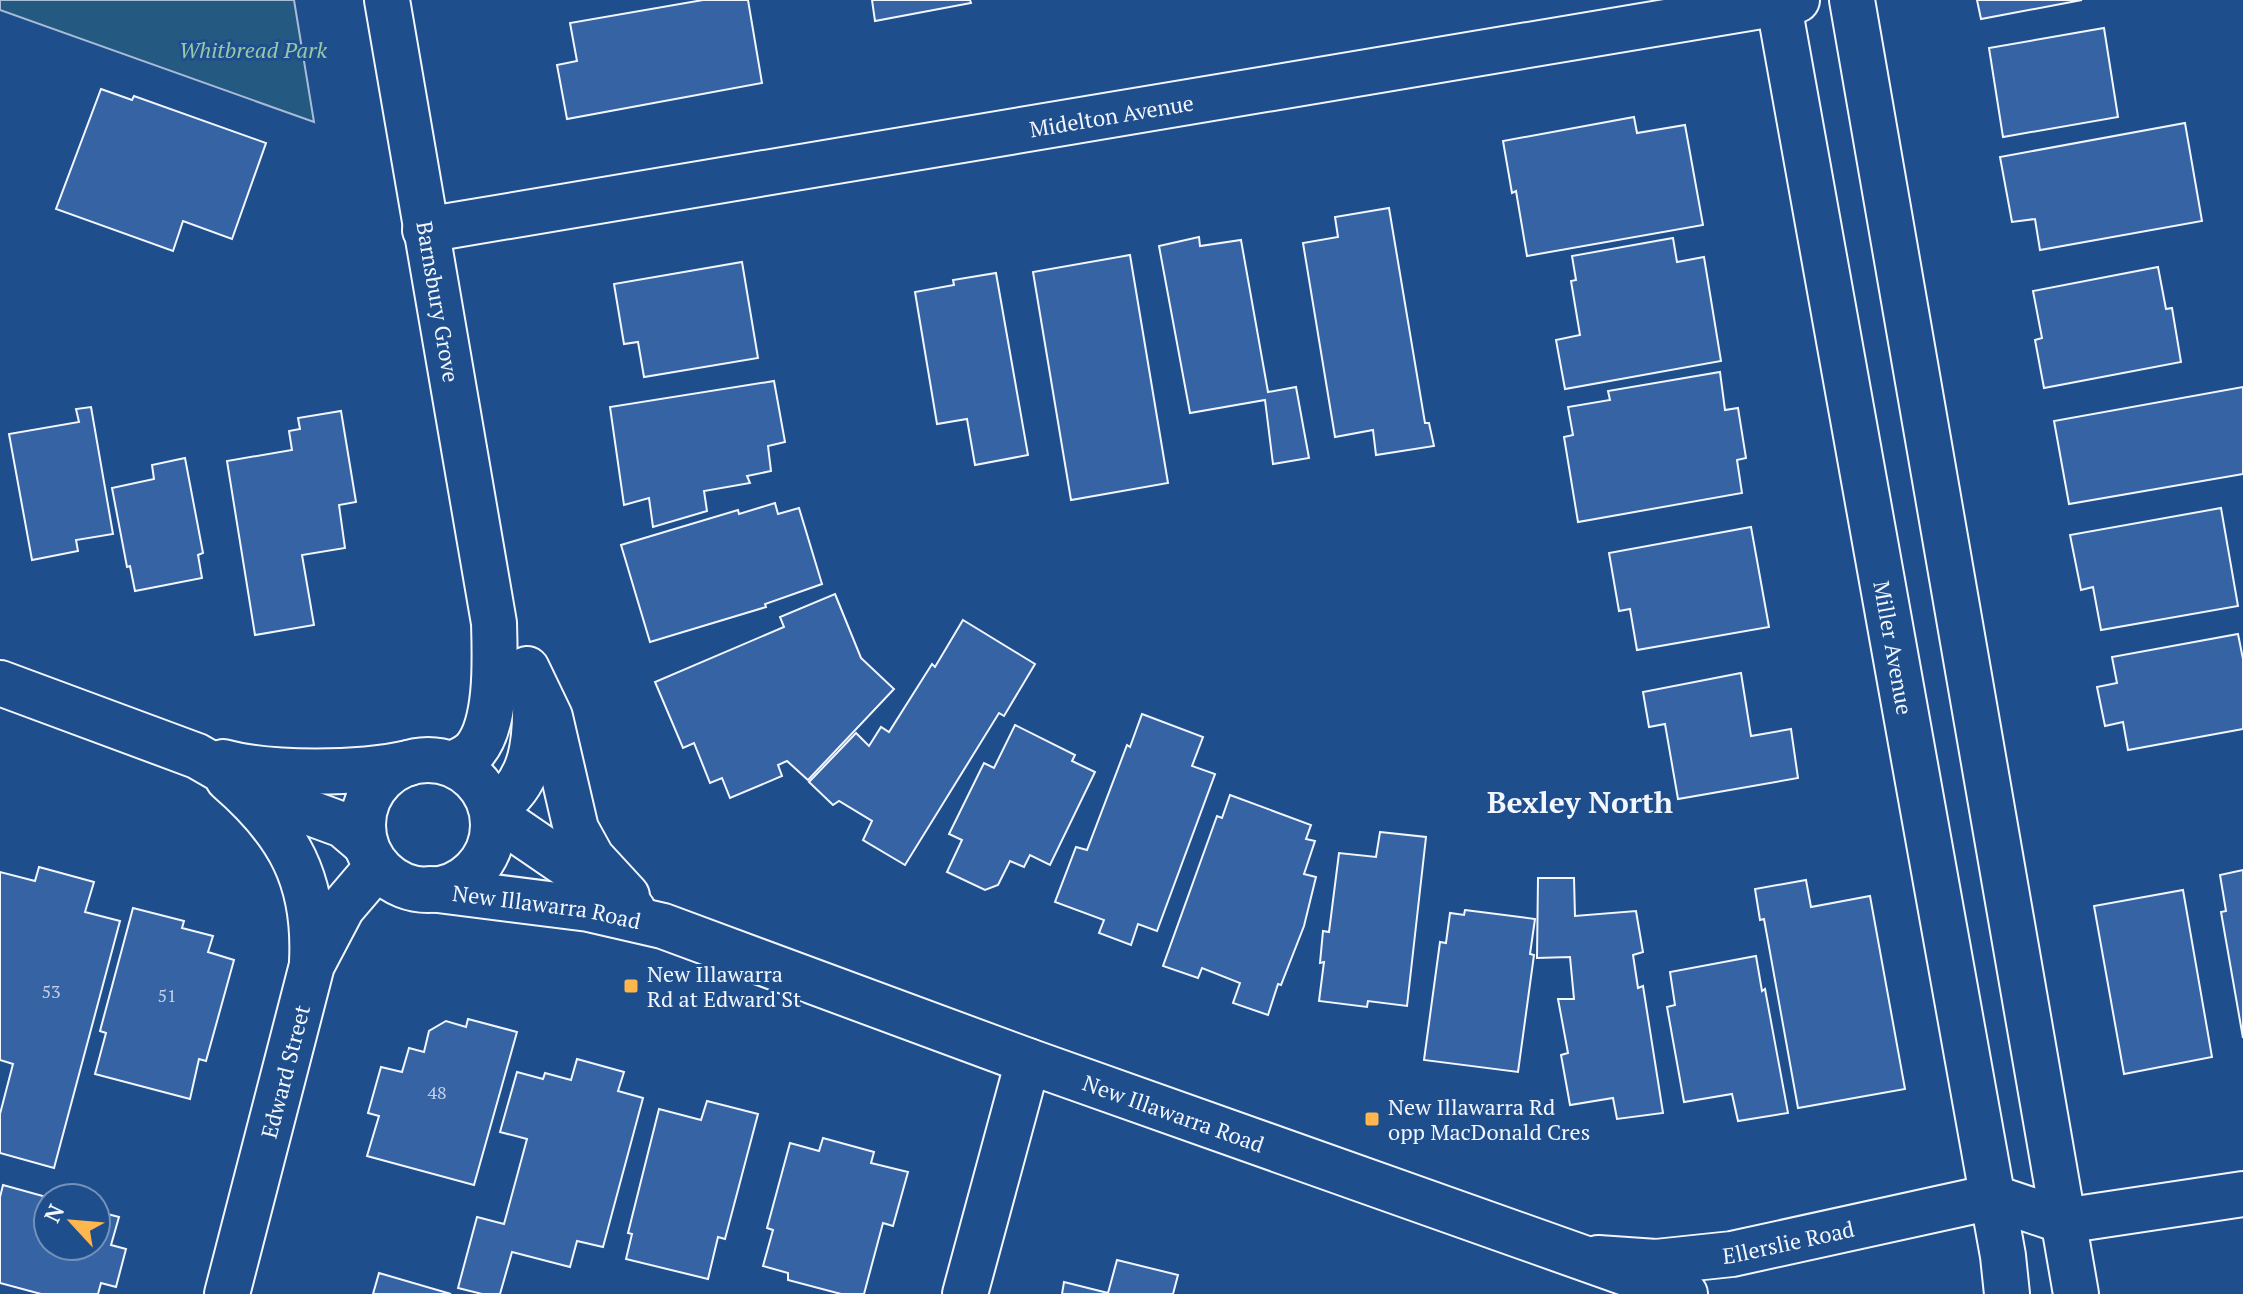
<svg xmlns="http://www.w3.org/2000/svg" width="2243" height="1294" font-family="'PT Serif',serif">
	<rect width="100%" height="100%" fill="#1f4e8c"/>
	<path fill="#245a82" stroke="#a8bbd7" stroke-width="2" d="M 0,0 L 294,0 L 314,122 L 0,10 Z"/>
	<g fill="#3563a3" stroke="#f2f6ff" stroke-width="2">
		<path d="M 703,0 L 748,0 L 762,83 L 567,119 L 557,65 L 577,61 L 570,23 Z"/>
		<path d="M 872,0 L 970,0 L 971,3 L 875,21 Z"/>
		<path d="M 1977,0 L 2082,0 L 1981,19 Z"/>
		<path d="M 2104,28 L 2118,117 L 2003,137 L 1989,48 Z"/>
		<path d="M 101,89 L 132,100 L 134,96 L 266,143 L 232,239 L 183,221 L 173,251 L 56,209 Z"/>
		<path d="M 1634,117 L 1637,133 L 1685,125 L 1703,225 L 1527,256 L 1516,191 L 1512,193 L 1503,141 Z"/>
		<path d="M 2185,123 L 2202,221 L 2040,250 L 2035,219 L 2012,222 L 2000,157 Z"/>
		<path d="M 1389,208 L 1425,423 L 1429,423 L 1434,446 L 1376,455 L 1373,430 L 1335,437 L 1303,243 L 1338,237 L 1335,217 Z"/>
		<path d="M 1199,237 L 1200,246 L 1241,240 L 1268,392 L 1296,387 L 1309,458 L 1273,464 L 1265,400 L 1190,413 L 1159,246 Z"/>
		<path d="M 1673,238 L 1677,262 L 1704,257 L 1721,361 L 1565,389 L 1556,340 L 1580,335 L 1571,281 L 1576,280 L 1572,256 Z"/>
		<path d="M 1130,255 L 1168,483 L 1071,500 L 1033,272 Z"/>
		<path d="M 742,262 L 758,358 L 644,377 L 638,342 L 624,344 L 614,284 Z"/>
		<path d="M 2158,267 L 2166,309 L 2172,308 L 2181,362 L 2044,388 L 2035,340 L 2042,338 L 2033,291 Z"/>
		<path d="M 996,273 L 1028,455 L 975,465 L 967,419 L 937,424 L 915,292 L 954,285 L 953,280 Z"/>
		<path d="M 1720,372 L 1725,410 L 1738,408 L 1746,458 L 1737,460 L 1742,493 L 1578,522 L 1564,437 L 1573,435 L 1568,407 L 1610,400 L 1608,391 Z"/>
		<path d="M 774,381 L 785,442 L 768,446 L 771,471 L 747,476 L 750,483 L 704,491 L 707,511 L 653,527 L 649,498 L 624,505 L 610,407 Z"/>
		<path d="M 2243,387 L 2243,474 L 2069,504 L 2054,421 Z"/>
		<path d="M 91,407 L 113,534 L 76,540 L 78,551 L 32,560 L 9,434 L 79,422 L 76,409 Z"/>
		<path d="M 341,411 L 356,502 L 339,505 L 345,548 L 302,555 L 314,625 L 255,635 L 227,461 L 292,450 L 289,431 L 300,429 L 298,418 Z"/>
		<path d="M 185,458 L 203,553 L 198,555 L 202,578 L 135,591 L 130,566 L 127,567 L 112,488 L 154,479 L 152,465 Z"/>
		<path d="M 775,503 L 778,514 L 799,508 L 822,584 L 765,604 L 766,607 L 650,642 L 621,545 L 738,510 L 739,514 Z"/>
		<path d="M 2221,508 L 2238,606 L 2101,630 L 2093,587 L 2081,590 L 2070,535 Z"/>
		<path d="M 1751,527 L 1769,627 L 1637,650 L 1630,609 L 1619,611 L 1609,553 Z"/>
		<path d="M 835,594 L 861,658 L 894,689 L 808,780 L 787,761 L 778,765 L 782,776 L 730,798 L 722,778 L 710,783 L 694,743 L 683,748 L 655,682 L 784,627 L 780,617 Z"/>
		<path d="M 963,620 L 1035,664 L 1004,716 L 999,713 L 905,865 L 863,840 L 872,821 L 839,801 L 833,805 L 809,782 L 856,733 L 869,746 L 881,727 L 889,732 L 932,664 L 935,667 Z"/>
		<path d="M 2238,634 L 2243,659 L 2243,729 L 2128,750 L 2123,722 L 2105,726 L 2097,687 L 2117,683 L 2112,657 Z"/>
		<path d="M 1741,673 L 1751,736 L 1791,729 L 1798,778 L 1678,799 L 1665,724 L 1649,727 L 1643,692 Z"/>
		<path d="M 1142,714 L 1203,737 L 1192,766 L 1215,774 L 1157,931 L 1138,924 L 1131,945 L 1099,933 L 1104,920 L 1055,902 L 1076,847 L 1087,850 L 1127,745 L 1130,747 Z"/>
		<path d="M 1015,725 L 1075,755 L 1072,761 L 1095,772 L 1050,865 L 1030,855 L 1024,867 L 1010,861 L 998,885 L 985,890 L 947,872 L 962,840 L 949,834 L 984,763 L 994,768 Z"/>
		<path d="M 1230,795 L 1311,825 L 1306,839 L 1315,841 L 1304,874 L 1316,877 L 1304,926 L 1281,985 L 1278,984 L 1268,1015 L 1233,1003 L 1240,983 L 1202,968 L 1198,978 L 1163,966 L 1217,816 L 1222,818 Z"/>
		<path d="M 1380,832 L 1426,837 L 1407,1006 L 1368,1001 L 1367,1007 L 1319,1001 L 1324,962 L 1320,963 L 1323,931 L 1329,932 L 1339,853 L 1376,857 Z"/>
		<path d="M 39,867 L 94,882 L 85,912 L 120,921 L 54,1168 L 0,1153 L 0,1114 L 13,1064 L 0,1060 L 0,872 L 35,881 Z"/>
		<path d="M 2243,870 L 2243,1038 L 2221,912 L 2226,911 L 2220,875 Z"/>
		<path d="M 1538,878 L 1574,878 L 1575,916 L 1636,911 L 1643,952 L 1633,955 L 1638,988 L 1643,986 L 1663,1113 L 1617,1119 L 1613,1098 L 1570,1105 L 1561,1055 L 1568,1053 L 1558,999 L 1574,999 L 1570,957 L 1537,958 Z"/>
		<path d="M 1806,880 L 1811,907 L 1870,896 L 1905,1089 L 1798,1108 L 1764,919 L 1760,920 L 1755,889 Z"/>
		<path d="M 2183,890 L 2212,1057 L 2124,1074 L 2094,906 Z"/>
		<path d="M 133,908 L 184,921 L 182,928 L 213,936 L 208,952 L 234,960 L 206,1061 L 199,1059 L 190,1099 L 95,1074 L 106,1033 L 100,1031 Z"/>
		<path d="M 1465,910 L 1535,919 L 1530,954 L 1534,955 L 1518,1072 L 1424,1060 L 1440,942 L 1446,943 L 1450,913 L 1464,915 Z"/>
		<path d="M 1756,956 L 1762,991 L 1765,989 L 1788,1113 L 1738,1121 L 1732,1094 L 1684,1102 L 1667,1007 L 1675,1005 L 1670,972 Z"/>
		<path d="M 468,1019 L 517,1032 L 474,1185 L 367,1156 L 379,1116 L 368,1113 L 381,1067 L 402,1072 L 409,1048 L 424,1052 L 429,1031 L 446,1021 L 466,1027 Z"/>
		<path d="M 577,1059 L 624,1072 L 618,1091 L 643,1098 L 603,1247 L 577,1241 L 570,1267 L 512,1252 L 500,1294 L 482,1294 L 458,1288 L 477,1217 L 504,1224 L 527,1139 L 500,1132 L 517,1072 L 543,1079 L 545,1073 L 571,1080 Z"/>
		<path d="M 707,1101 L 758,1114 L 725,1239 L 718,1237 L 708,1279 L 626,1259 L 632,1234 L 628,1233 L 659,1109 L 701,1120 Z"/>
		<path d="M 823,1138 L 874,1152 L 871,1163 L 908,1172 L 893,1226 L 883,1223 L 864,1294 L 841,1294 L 788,1280 L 788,1273 L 763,1266 L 773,1230 L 767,1228 L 790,1143 L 819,1151 Z"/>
		<path d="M 3,1185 L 50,1198 L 48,1246 L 96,1246 L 96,1211 L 119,1217 L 111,1245 L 126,1249 L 116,1287 L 101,1283 L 98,1294 L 41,1294 L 0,1283 L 0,1197 Z"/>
		<path d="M 1117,1260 L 1178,1275 L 1173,1294 L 1062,1294 L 1064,1282 L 1108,1293 Z"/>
		<path d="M 379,1273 L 451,1294 L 373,1294 Z"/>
	</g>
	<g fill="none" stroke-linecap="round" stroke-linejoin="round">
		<defs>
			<g id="minor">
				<path id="s1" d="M 387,0 L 494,623 C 495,658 498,724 474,751 C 468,757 460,760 453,764"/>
				<path id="s2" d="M 1778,0 L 2003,1256 L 2007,1294"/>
				<path d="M 1852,0 L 2076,1294"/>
				<path id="s3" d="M 425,230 L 1797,0"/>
				<path d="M 527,669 L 550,717 L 576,829 L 592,858 L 627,896"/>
				<path d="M 228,779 C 289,832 316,880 312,962"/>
				<path d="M 492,809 C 532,786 536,743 535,701"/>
				<path id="s4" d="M 1598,1258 L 1656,1262 L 1732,1254 L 1992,1197 L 2063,1221 L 2243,1194"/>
				<path id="s5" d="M 227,1294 L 312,965 L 342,908 L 377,867"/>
				<path d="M 965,1294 L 1028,1061"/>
			</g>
			<g id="major">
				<path d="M 0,683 L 197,756 L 272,799 L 343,825 L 363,842"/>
				<circle cx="428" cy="825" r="65"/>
				<path d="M 223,762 C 271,775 360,774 409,763"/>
				<path d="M 494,815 L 633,910"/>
				<path id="s6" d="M 430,889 L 589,909 L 663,926 L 1028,1061 L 1685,1294"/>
			</g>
		</defs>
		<use href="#minor" stroke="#f2f6ff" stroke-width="48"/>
		<use href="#major" stroke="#f2f6ff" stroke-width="48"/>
		<use href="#minor" stroke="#1f4e8c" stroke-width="44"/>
		<use href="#major" stroke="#1f4e8c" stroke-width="44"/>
	</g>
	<g fill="#ffb74d" stroke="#1f4e8c" stroke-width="3">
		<rect x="623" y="978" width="16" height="16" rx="4"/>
		<rect x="1364" y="1111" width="16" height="16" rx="4"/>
	</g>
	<g text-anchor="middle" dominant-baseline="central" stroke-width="6" stroke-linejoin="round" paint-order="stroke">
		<g font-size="18" fill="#c3d1e8">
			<text x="51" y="991">53</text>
			<text x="167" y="995">51</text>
			<text x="437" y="1092">48</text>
		</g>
		<g font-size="22" font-style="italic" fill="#97c8a6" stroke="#1f4e8c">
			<text x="253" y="49">Whitbread Park</text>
		</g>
		<g font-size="22" fill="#f2f6ff" stroke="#1f4e8c">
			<text stroke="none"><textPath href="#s3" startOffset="696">Midelton Avenue</textPath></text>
			<text stroke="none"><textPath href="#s1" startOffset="306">Barnsbury Grove</textPath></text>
			<text stroke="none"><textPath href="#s2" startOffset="658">Miller Avenue</textPath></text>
			<text stroke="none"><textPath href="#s6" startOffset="118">New Illawarra Road</textPath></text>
			<text stroke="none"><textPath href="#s5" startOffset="230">Edward Street</textPath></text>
			<text stroke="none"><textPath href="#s6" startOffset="780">New Illawarra Road</textPath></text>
			<text stroke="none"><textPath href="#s4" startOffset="192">Ellerslie Road</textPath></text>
		</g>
		<g font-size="22" fill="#f2f6ff" stroke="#1f4e8c" text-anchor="start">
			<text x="647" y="973">New Illawarra<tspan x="647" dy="25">Rd at Edward St</tspan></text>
			<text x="1388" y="1106">New Illawarra Rd<tspan x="1388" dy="25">opp MacDonald Cres</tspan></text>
		</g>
		<g font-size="30" font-weight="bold" fill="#f2f6ff" stroke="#1f4e8c">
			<text x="1580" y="802">Bexley North</text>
		</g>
	</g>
	<g transform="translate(72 1222) rotate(296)"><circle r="38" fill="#1f4e8c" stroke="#7391ba" stroke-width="2"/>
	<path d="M0-6L14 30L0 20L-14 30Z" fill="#ffb74d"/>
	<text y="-12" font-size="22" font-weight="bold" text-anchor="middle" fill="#f2f6ff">N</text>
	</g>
</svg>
